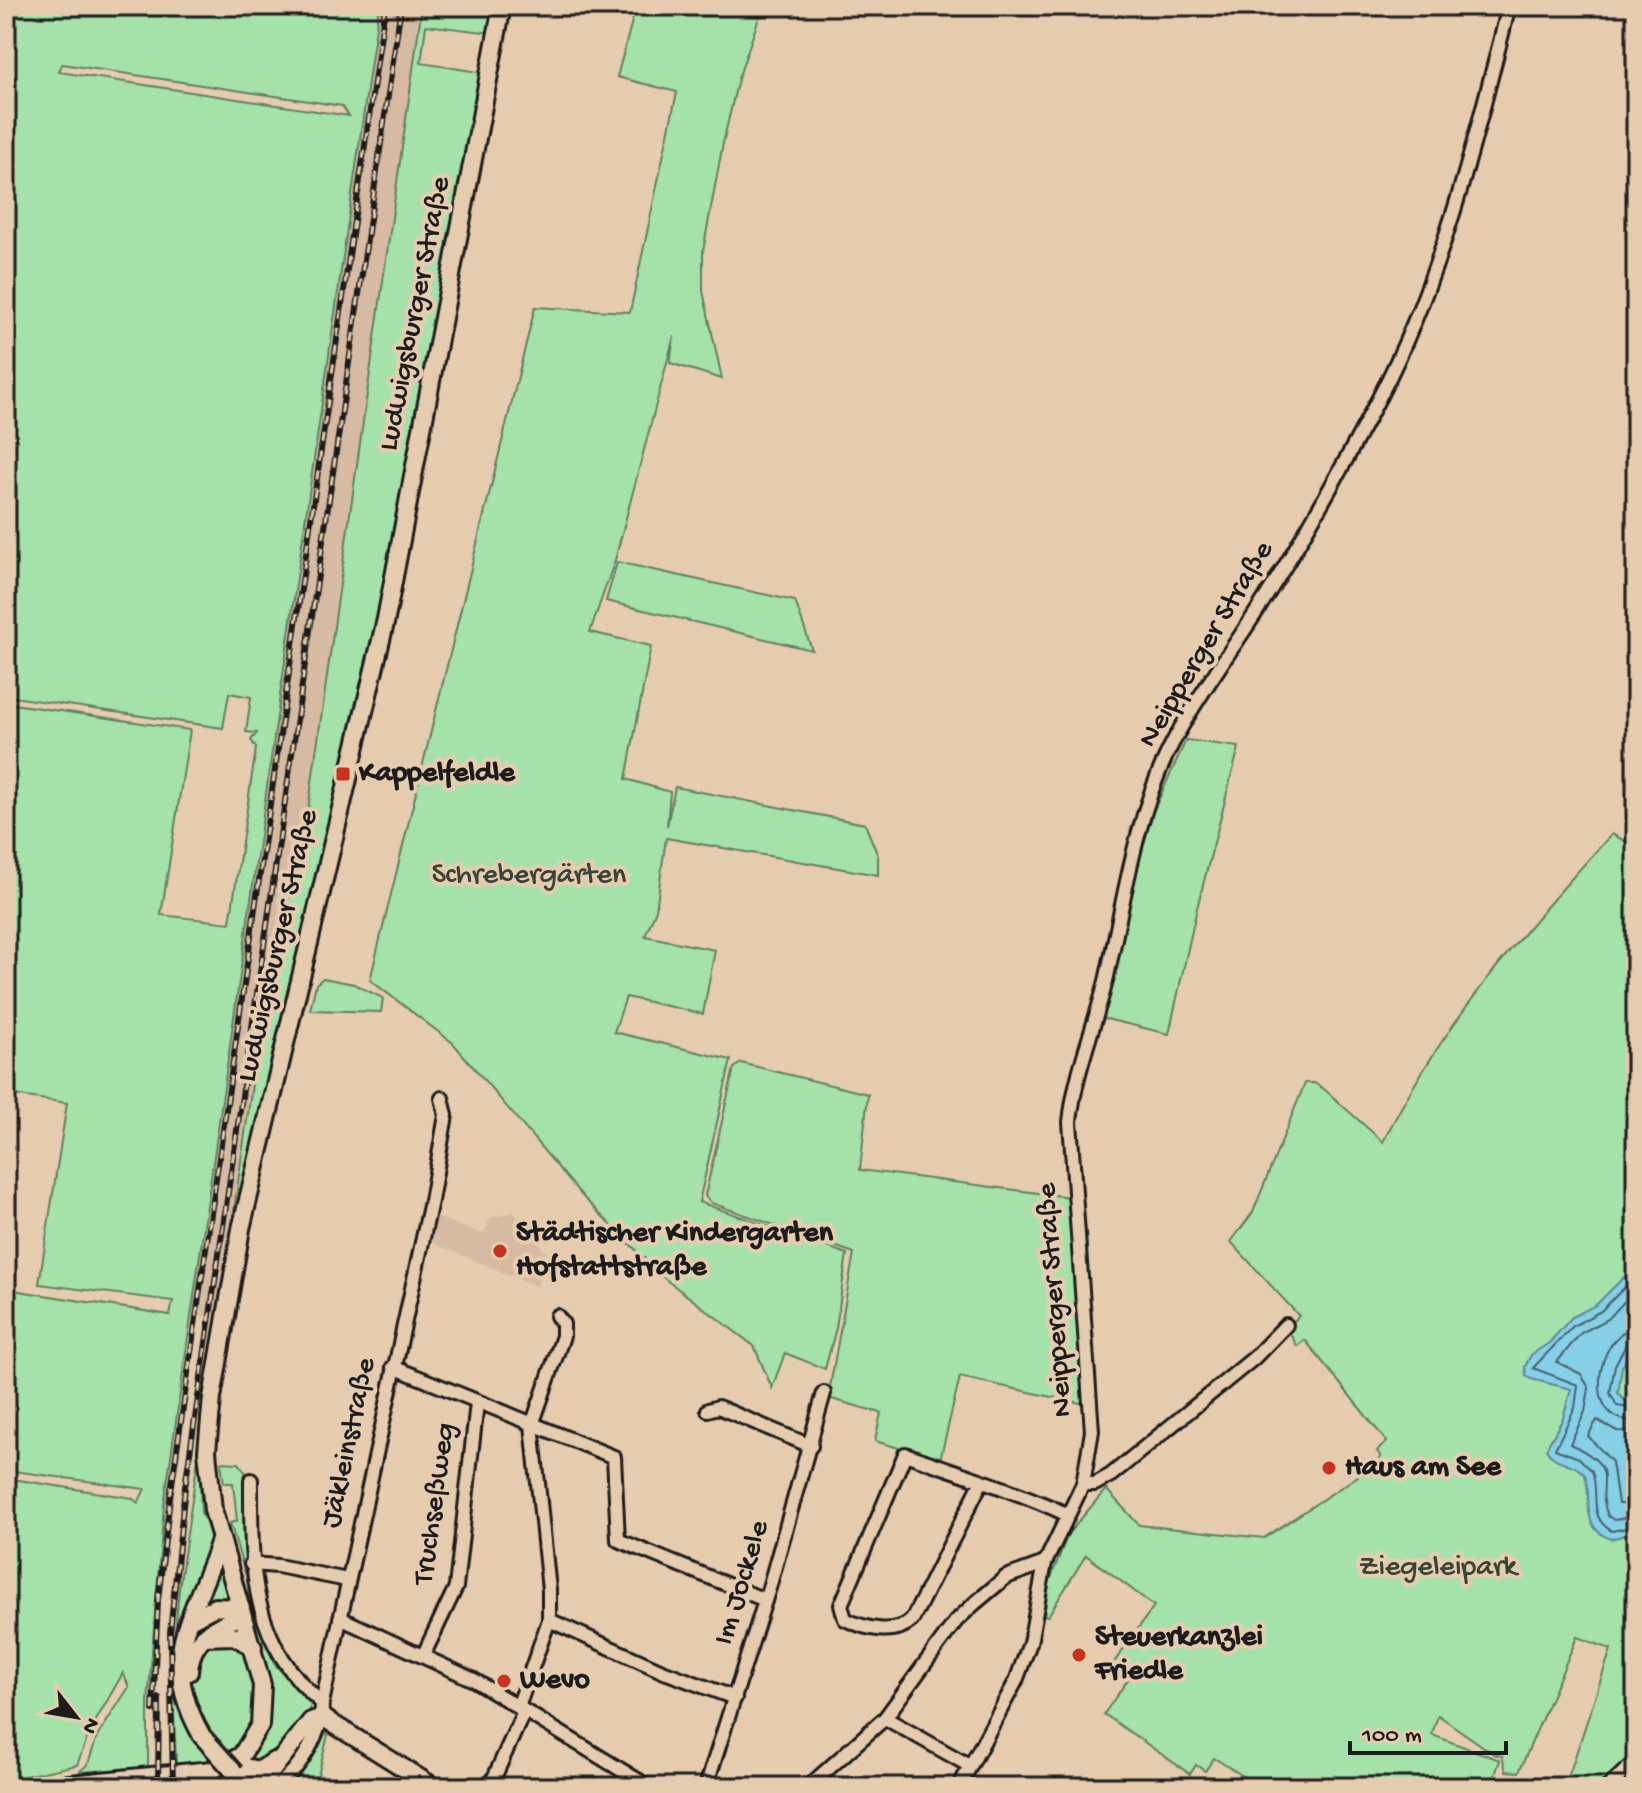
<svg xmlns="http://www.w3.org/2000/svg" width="1642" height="1793" font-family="'Gochi Hand',sans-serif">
	<rect width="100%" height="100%" fill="#e6ccae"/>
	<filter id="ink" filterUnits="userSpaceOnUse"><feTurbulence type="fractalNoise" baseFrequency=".0125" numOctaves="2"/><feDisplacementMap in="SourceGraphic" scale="16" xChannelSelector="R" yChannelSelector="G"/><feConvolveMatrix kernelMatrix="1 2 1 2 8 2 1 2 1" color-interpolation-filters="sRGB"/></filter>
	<g filter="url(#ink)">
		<g fill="#d6bba2">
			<path d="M 379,6 L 422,6 L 308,810 L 281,934 L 261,1058 L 256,1058 L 216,1318 L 192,1314 Z"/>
			<path d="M 513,1212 L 547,1254 L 539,1269 L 538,1287 L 430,1242 L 436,1217 L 483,1234 L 491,1218 Z"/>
		</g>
		<g fill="#a4e2a9" stroke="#607f62" stroke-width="2" fill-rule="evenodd">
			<path d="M 6,6 L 379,6 L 164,1505 L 148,1702 L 148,1768 L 79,1772 L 88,1764 L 97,1737 L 129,1687 L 123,1673 L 90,1731 L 77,1765 L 6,1780 L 6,1478 L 132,1498 L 138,1503 L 145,1489 L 6,1470 L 6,1289 L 170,1315 L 173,1301 L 39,1284 L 67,1103 L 6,1094 L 6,703 L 190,730 L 161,915 L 230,923 L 256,748 L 251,740 L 257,733 L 246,732 L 251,697 L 229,693 L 223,728 L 6,696 ZM 62,64 L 342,106 L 349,116 L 59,72 Z"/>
			<path d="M 422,6 L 496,6 L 492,33 L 426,25 L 421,63 L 485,73 L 386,589 L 242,1188 L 199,1445 L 201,1513 L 243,1582 L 274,1664 L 311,1703 L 308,1720 L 260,1777 L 209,1787 L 177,1787 L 172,1667 L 179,1589 L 256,1058 L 261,1058 L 281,934 L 308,810 Z"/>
			<path d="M 636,6 L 763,6 L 738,79 L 723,143 L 703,251 L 703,291 L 722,379 L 670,363 L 674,336 L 615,560 L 590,632 L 651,646 L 626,779 L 670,792 L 667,826 L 675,787 L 865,824 L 878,856 L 878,875 L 666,838 L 656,910 L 645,936 L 715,950 L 703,1014 L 626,997 L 614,1032 L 731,1060 L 699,1202 L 847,1254 L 836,1328 L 825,1369 L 785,1353 L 772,1388 L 754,1346 L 665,1279 L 583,1197 L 453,1043 L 370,980 L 535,307 L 630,312 L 677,92 L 617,77 Z"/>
			<path d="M 617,562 L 795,601 L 812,650 L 606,601 Z"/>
			<path d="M 1186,740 L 1239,747 L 1197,908 L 1169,1034 L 1102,1018 L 1146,827 Z"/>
			<path d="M 1612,834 L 1636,847 L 1636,1751 L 1596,1787 L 1565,1787 L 1611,1649 L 1577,1637 L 1519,1772 L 1506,1771 L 1502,1756 L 1494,1754 L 1438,1715 L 1432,1735 L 1500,1760 L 1491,1787 L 1261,1787 L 1214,1758 L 1205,1771 L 1196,1765 L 1190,1774 L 1104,1714 L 1131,1675 L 1113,1664 L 1154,1606 L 1086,1555 L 1048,1616 L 1044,1615 L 1049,1583 L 1068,1534 L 1106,1489 L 1139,1525 L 1264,1538 L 1358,1476 L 1357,1460 L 1368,1460 L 1373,1465 L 1381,1457 L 1377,1451 L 1387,1442 L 1305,1340 L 1297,1346 L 1287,1328 L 1299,1316 L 1231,1242 L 1253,1212 L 1305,1083 L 1314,1083 L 1324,1089 L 1383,1142 C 1441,1026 1525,928 1612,834 Z"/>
			<path d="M 323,978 L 354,984 L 383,998 L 381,1012 L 310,1010 L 316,984 Z"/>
			<path d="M 741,1063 L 868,1094 L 860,1170 L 1070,1197 L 1085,1404 L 960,1377 L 940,1460 L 875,1441 L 881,1413 L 828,1398 L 854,1253 L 711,1203 L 705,1196 L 734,1068 Z"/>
			<path d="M 221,1462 L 239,1463 L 248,1476 L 257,1613 L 230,1523 L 237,1521 L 233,1483 L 224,1483 Z"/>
			<path d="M 318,1731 L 328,1735 L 316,1784 L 288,1787 L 302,1768 Z"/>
		</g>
		<path fill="#86d0e7" stroke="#5c8896" stroke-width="2" d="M 1636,1265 L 1636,1341 L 1622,1367 L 1618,1393 L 1626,1402 L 1636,1400 L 1636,1532 L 1611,1539 C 1579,1527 1593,1500 1585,1475 C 1574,1461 1554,1465 1546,1449 L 1563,1418 L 1571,1389 L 1531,1379 L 1526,1376 L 1525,1367 L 1531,1355 L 1549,1343 L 1572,1317 L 1596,1305 Z"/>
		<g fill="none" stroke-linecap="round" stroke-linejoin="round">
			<g stroke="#46646d" stroke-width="2">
				<path d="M 1636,1276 L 1601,1311 L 1573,1326 L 1533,1368 L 1578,1385 L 1575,1408 L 1555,1449 L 1579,1458 L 1592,1471 C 1600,1493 1587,1518 1612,1531 L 1636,1526"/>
				<path d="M 1636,1289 L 1608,1319 L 1581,1333 L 1557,1362 L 1581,1374 L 1589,1388 L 1585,1412 L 1570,1444 C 1625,1470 1593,1480 1608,1516 L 1614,1520 L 1636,1516"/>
				<path d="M 1636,1328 C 1596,1331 1580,1427 1636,1420"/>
				<path d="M 1636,1339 L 1628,1341 L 1615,1365 L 1610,1393 L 1617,1406 L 1636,1409"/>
				<path d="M 1636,1432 L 1617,1431 L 1597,1420 L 1588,1436 L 1612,1462 L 1618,1504 L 1636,1504"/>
			</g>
			<defs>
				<g id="street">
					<path d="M 393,1367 L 614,1457 L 618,1540 L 765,1600"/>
					<path d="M 708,1410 L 718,1407 L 811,1446"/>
					<path d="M 251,1480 C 251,1567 249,1642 322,1703"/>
					<path d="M 982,1481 L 912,1620 C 895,1636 865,1629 845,1619 L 841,1605 L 905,1454 C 959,1473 1014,1490 1066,1514"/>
					<path d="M 1083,1484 L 1095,1484 L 1111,1475 L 1254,1358 L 1286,1325"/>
					<path d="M 251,1564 L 278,1566 L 347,1580"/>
					<path d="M 340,1618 L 474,1680 L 649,1787"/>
					<path d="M 549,1620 L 662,1671 L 735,1698"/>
					<path d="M 423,1656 L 456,1587 L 477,1403"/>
					<path d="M 518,1707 L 549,1620 L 549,1590 L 532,1425 L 563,1336 L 563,1324 L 557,1316"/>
					<path d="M 885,1718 L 970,1766"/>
					<path d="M 276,1787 C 300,1769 323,1733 322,1703 L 431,1201 L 446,1115 L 442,1098"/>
					<path d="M 490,1787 L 524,1711"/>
					<path d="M 706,1787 L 769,1588 L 824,1393"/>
					<path d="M 808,1787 L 885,1718 L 956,1621 L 974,1604 L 1006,1577 L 1045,1563"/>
					<path d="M 959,1787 L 1016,1681 L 1030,1643 L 1045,1563 L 1083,1484 L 1092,1431 L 1070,1122 C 1075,1073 1094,1028 1106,981 C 1124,902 1135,814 1173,742 C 1199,693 1233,649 1262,603 C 1305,536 1345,463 1382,392 C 1444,271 1476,137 1509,6"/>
					<path d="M 1608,1787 L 1636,1761"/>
				</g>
				<g id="secondary">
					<path d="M 190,1620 L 215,1607 L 241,1608"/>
					<path d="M 203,1637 L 234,1636 L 253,1647"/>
					<path d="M 189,1672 C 190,1639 215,1625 243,1616"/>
					<path d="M 202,1736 C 155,1653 195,1618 220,1540"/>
					<path d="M 244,1767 L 260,1770 L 274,1761"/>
					<path d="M 235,1773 L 250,1787"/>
					<path d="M 40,1787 L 212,1770 L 241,1756 L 260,1725 L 262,1685 L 213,1510 L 207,1451 L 212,1398 L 241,1229 L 386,619 L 502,6"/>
					<path d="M 259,1787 L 311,1721 L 322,1717 L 434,1787"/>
				</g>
			</defs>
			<use href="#street" stroke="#1c1c1c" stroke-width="18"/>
			<use href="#secondary" stroke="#1c1c1c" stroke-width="22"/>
			<use href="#street" stroke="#e6ccae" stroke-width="12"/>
			<use href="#secondary" stroke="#e6ccae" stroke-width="16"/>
			<defs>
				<g id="rail">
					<path d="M 153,1710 L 158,1600 L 170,1498 L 385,6"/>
					<path d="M 158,1787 L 159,1698"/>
					<path d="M 173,1787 L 170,1633 L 185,1487 L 401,6"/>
				</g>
			</defs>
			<use href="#rail" stroke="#1c1c1c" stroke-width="6"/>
			<use href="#rail" stroke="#e6ccae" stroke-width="3" stroke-dasharray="9" stroke-linecap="butt"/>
			<defs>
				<path id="secondary-bridge" d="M 202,1736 L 235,1773"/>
			</defs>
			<use href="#secondary-bridge" stroke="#1c1c1c" stroke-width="22" stroke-linecap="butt"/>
			<use href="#secondary-bridge" stroke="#e6ccae" stroke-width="16"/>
		</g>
	</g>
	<g fill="#c8321e" stroke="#e6ccae" stroke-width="3">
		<rect x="335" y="766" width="16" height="16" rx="4"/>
		<circle cx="500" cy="1251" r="8"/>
		<circle cx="1329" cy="1468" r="8"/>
		<circle cx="1079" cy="1655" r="8"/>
		<circle cx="504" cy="1681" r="8"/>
	</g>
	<g text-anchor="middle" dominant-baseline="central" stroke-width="8" stroke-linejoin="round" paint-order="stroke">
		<g font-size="30" fill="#1c1c1c" stroke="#e6ccae">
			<text transform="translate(416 314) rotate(-79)">Ludwigsburger Straße</text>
			<text transform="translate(1207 645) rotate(-59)">Neipperger Straße</text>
			<text transform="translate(279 946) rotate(-77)">Ludwigsburger Straße</text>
			<text transform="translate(1056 1300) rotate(-94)">Neipperger Straße</text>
			<text transform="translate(350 1443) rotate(-78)">Jäkleinstraße</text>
			<text transform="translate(436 1504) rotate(-82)">Truchseßweg</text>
			<text transform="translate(743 1583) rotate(-73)">Im Jockele</text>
		</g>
		<g font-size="30" font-weight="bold" fill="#1c1c1c" stroke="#e6ccae" text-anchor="start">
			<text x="359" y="774">Kappelfeldle</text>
			<text x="516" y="1234">Städtischer Kindergarten<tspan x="516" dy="34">Hofstattstraße</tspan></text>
			<text x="1345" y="1468">Haus am See</text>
			<text x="1095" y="1638">Steuerkanzlei<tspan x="1095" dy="34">Friedle</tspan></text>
			<text x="520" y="1681">Wevo</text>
		</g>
		<g font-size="30" fill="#374438" stroke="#e6ccae">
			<text x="529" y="876">Schrebergärten</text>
			<text x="1438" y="1568">Ziegeleipark</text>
		</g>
	</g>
	<rect width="1642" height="1793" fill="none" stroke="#e6ccae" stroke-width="32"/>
	<rect x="16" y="16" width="1610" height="1761" fill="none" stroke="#1c1c1c" stroke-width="3" filter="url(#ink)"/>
	<g transform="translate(76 1717) rotate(121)" stroke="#e6ccae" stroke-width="6" paint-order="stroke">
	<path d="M0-6L14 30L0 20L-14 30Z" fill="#1c1c1c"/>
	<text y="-12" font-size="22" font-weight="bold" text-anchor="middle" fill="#1c1c1c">N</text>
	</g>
	<path d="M1350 1741v12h156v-12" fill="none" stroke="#1c1c1c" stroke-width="4"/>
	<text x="1362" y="1741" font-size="24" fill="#1c1c1c" stroke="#e6ccae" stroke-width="6" paint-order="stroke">100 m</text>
</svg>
